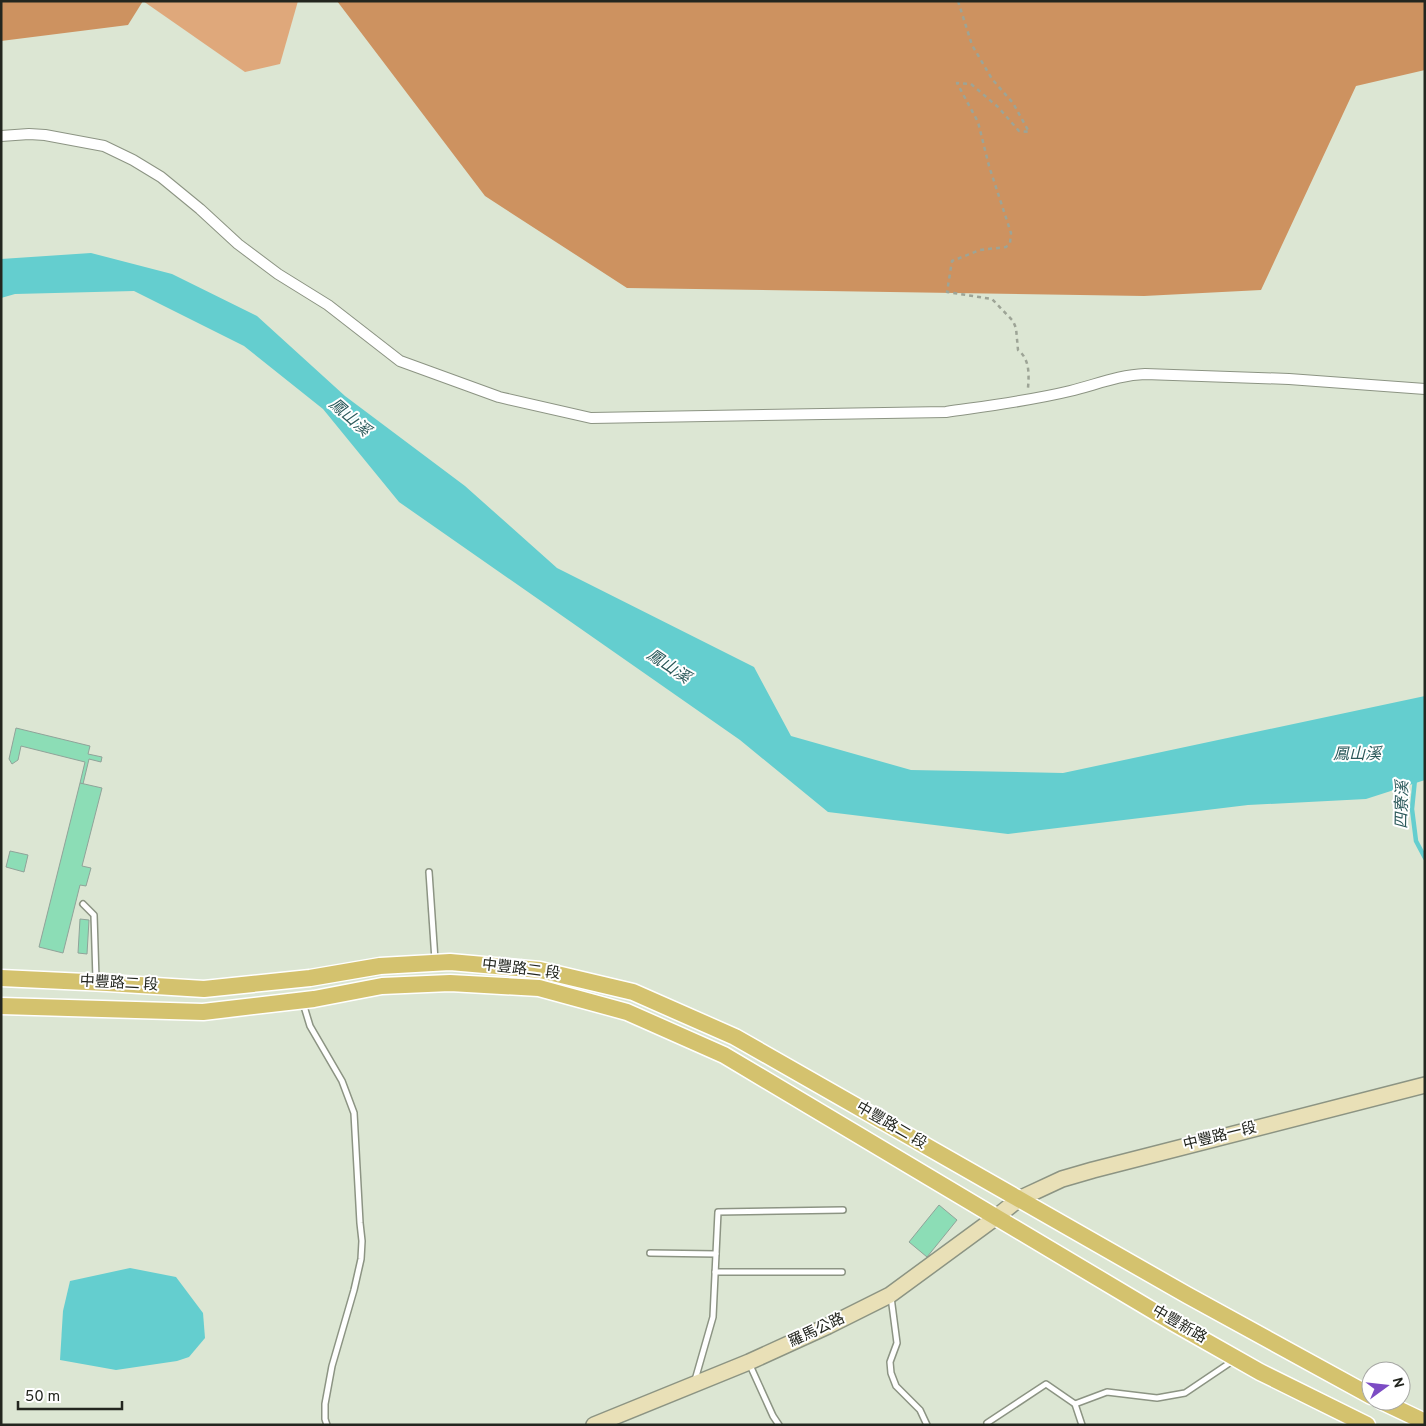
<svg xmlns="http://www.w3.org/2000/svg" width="1426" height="1426" font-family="Overpass,'Noto Sans TC',sans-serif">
	<rect width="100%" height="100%" fill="#dce6d3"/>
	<path fill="#dfa87b" d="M 143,1 L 298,1 L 280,64 L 245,72 Z"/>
	<g fill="#cd9260">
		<path d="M 1,1 L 143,1 L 128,25 L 1,41 Z"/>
		<path d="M 337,1 L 1425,1 L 1425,70 L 1356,86 L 1261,290 L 1144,296 L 627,288 L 485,196 Z"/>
	</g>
	<g fill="#64cecf">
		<path d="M 91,253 L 172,274 L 257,316 L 345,396 L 465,486 L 557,568 L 754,667 L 791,736 L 911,770 L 1063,773 L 1425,696 L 1425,780 L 1366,799 L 1248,805 L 1008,834 L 828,812 L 740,740 L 399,502 L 323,409 L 244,346 L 134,291 L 15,294 L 1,298 L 1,259 Z"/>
		<path d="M 130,1268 L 176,1277 L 203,1313 L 205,1338 L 189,1357 L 177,1361 L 116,1370 L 60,1360 L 63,1311 L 70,1281 Z"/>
	</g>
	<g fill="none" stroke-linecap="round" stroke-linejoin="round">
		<path stroke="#64cecf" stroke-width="4.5" d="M 1415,779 L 1412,809 L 1416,841 L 1425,858"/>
	</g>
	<g fill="#8cddb6" stroke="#90a399">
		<path d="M 16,728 L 90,746 L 88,754 L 102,757 L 101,762 L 89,759 L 83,784 L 80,783 L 85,762 L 21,746 L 18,760 L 12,764 L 9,759 Z"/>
		<path d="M 80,783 L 102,788 L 82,866 L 91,868 L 86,886 L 80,885 L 63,953 L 39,947 Z"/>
		<path d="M 10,851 L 28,855 L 24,872 L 6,867 Z"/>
		<path d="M 80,919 L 89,920 L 87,954 L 78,953 Z"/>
		<path d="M 939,1205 L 957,1220 L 927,1257 L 909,1242 Z"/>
	</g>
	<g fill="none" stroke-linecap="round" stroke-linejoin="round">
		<defs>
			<g id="lane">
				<path d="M 429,872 L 435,960"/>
				<path d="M 83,904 L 94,915 L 96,979"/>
				<path d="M 303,1003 L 310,1026 L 342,1081 L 354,1113 L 360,1223 L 362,1241 L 361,1259 L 354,1290 L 332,1366 L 325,1404 L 325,1419 L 327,1425"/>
				<path d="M 650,1253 L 716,1254"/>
				<path d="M 715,1272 L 842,1272"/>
				<path d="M 891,1297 L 897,1343 L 890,1362 L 891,1373 L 896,1386 L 920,1410 L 927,1425"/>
				<path d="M 749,1363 L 773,1416 L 779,1425"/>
				<path d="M 695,1380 L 713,1317 L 718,1212 L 843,1210"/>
				<path d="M 1075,1404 L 1082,1425"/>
				<path d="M 987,1423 L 1046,1384 L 1075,1404 L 1107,1392 L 1157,1398 L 1185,1393 L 1234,1360"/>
			</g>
			<path id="street" d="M 1,136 L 29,134 L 45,135 L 104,146 L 133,160 L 161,177 L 200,209 L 238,244 L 278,274 L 328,305 L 400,361 L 499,397 L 591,418 L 946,412 C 987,406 1029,401 1070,391 C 1095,385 1119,375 1145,374 L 1289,379 L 1425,389"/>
			<path id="secondary" d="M 594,1425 L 749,1362 L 828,1326 L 890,1295 L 995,1218 L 1019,1199 L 1062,1179 L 1093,1170 L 1425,1085"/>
			<g id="primary">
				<path d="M 1,978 L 107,983 L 204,989 L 310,978 L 380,966 L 450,962 L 540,970 L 633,992 L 735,1037 L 1187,1295 L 1371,1396"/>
				<path d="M 1,1006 L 203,1012 L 314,999 L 382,986 L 450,983 L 539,988 L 627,1012 L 724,1055 L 1172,1322 L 1260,1372 L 1367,1425"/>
				<path d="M 1381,1401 L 1425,1422"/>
			</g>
		</defs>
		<use href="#lane" stroke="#8c9483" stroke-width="8"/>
		<use href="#street" stroke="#8c9483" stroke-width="12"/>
		<use href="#secondary" stroke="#8c9483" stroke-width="18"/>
		<use href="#primary" stroke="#fff" stroke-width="19"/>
		<path stroke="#9da496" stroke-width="2.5" stroke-dasharray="4 4" stroke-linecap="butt" d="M 958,1 L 972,45 L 992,79 L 1013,103 L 1029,132 L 1019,131 L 998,107 L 971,84 L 957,83 L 978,122 L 989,166 L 1011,233 L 1010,243 L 1006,247 L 980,250 L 952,261 L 947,292 L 992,299 L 1013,321 L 1016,328 L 1018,350 C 1030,359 1029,375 1028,388"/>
		<use href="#lane" stroke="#fff" stroke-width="5"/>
		<use href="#street" stroke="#fff" stroke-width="10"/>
		<use href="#secondary" stroke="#e9e0b7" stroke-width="15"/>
		<use href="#primary" stroke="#d4c26e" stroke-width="16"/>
	</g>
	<g text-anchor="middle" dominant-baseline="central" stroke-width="4" stroke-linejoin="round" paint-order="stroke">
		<g font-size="15" fill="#23261f" stroke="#fff">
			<text transform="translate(521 970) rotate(7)">中豐路二 段</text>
			<text transform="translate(119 984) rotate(3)">中豐路二 段</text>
			<text transform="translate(891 1126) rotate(30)">中豐路二 段</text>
			<text transform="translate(1220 1137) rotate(-14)">中豐路一段</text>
			<text transform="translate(1179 1325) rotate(30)">中豐新路</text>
			<text transform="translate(817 1331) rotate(-25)">羅馬公路</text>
		</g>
		<g font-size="16" font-style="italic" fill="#2b595a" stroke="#fff">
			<text transform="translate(349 418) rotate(41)">鳳山溪</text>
			<text transform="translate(668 667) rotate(34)">鳳山溪</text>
			<text x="1357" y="755">鳳山溪</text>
			<text transform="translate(1403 805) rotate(-89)">四寮溪</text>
		</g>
	</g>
	<rect width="1426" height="1426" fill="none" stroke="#23261f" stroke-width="5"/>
	<g transform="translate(1386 1386) rotate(75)"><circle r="24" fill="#ffffff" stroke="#a7a8a5"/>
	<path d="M0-4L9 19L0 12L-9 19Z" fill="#7c4cc4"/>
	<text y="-8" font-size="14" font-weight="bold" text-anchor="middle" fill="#23261f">N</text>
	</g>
	<path d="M18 1401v8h104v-8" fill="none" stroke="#23261f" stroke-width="2.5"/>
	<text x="25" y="1401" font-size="15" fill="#23261f" stroke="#ffffff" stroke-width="4" paint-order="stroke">50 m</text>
</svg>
